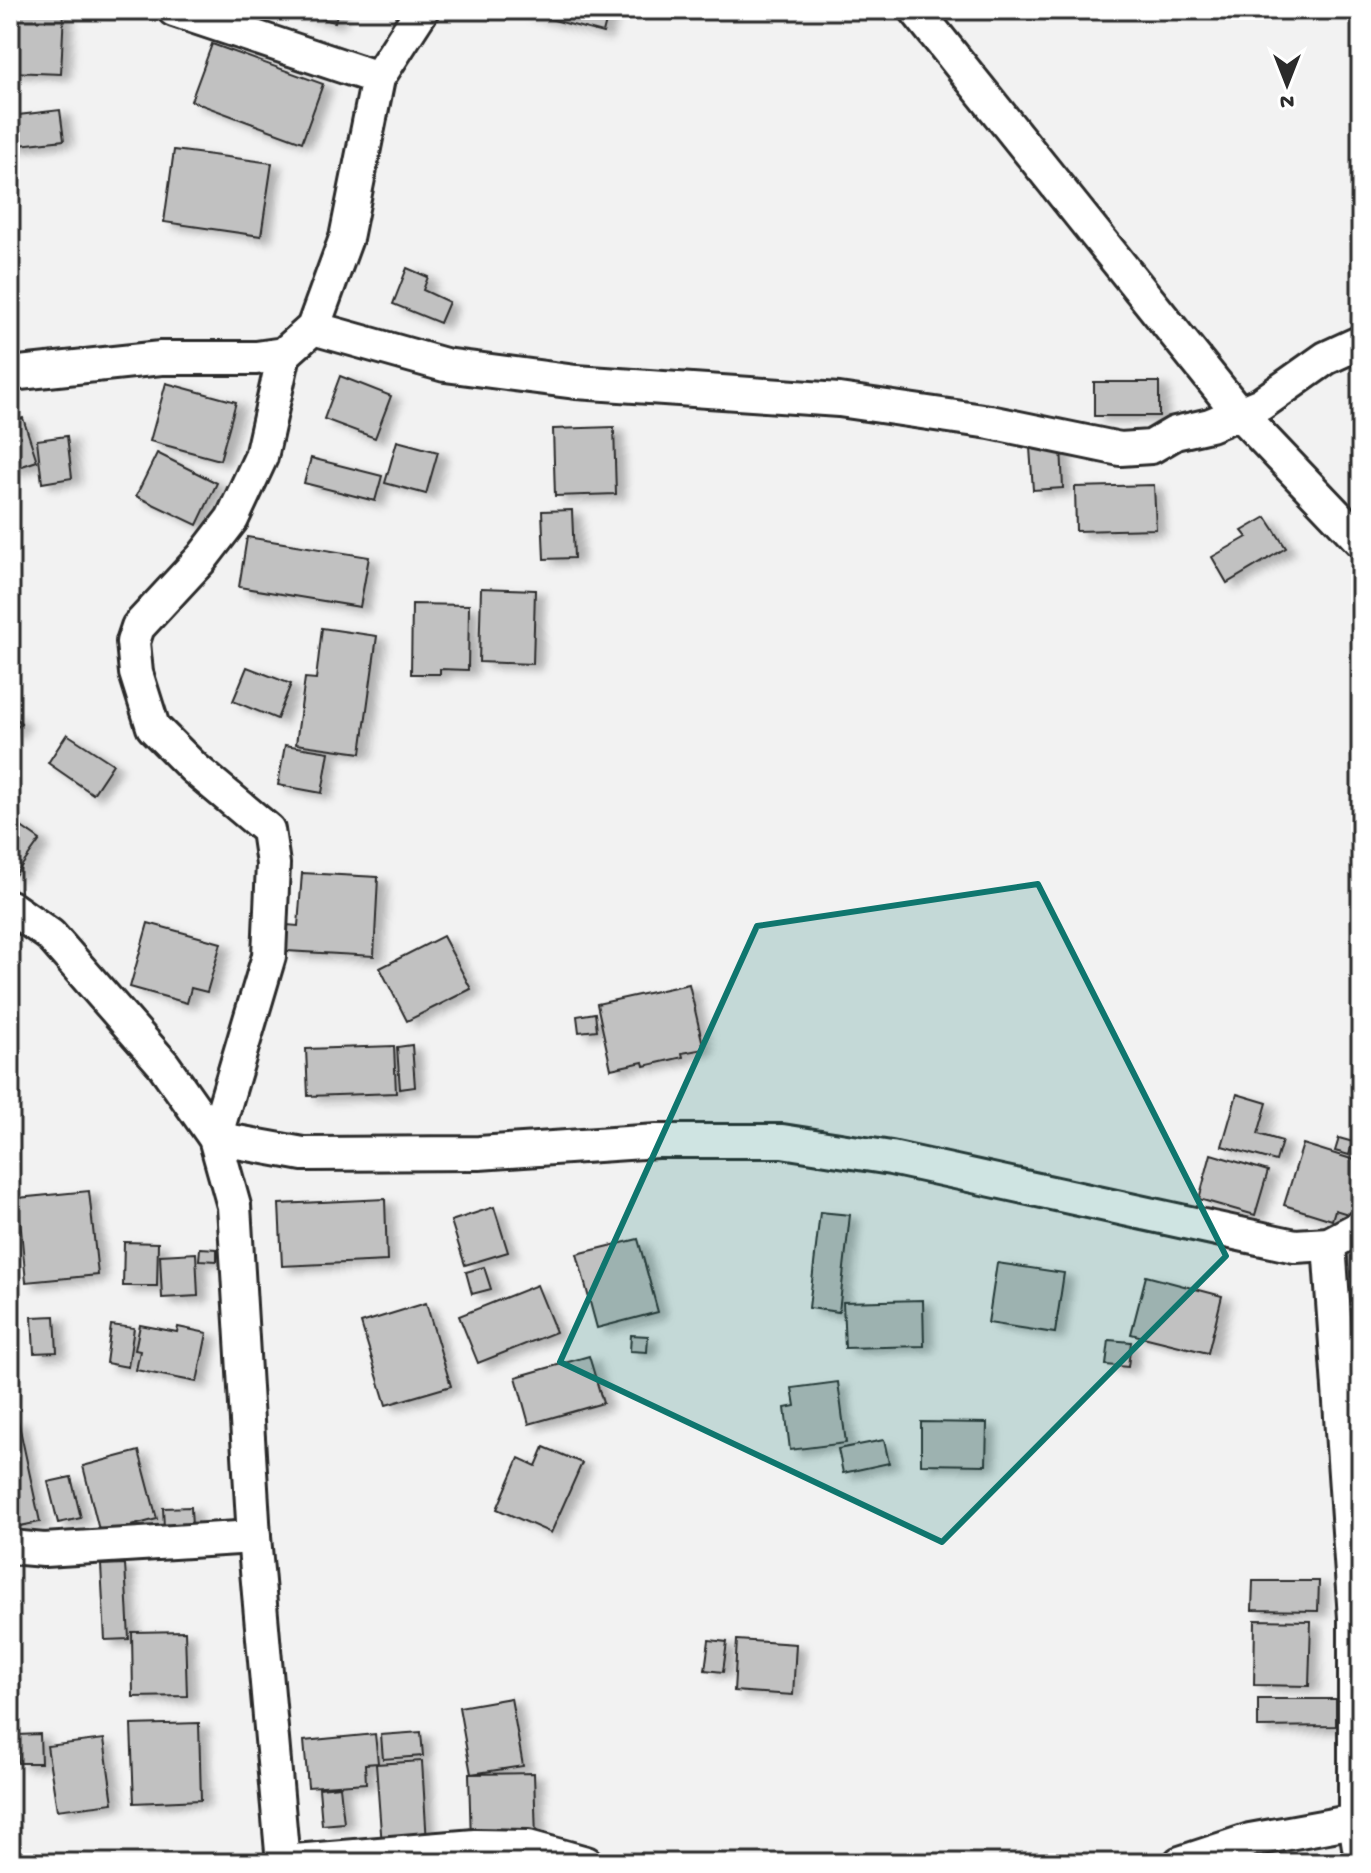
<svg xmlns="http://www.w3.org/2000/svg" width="1371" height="1873" font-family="'Gochi Hand',sans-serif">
	<defs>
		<filter id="shadow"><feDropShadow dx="9" dy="5" stdDeviation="4" flood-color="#0004"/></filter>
	</defs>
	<rect width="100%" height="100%" fill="#f2f2f2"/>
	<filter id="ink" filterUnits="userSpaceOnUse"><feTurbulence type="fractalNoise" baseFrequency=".0125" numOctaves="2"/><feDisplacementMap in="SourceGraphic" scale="16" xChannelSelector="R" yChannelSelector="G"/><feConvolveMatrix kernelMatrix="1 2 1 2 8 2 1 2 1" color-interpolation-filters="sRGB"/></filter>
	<g filter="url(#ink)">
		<g fill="#c1c1c1" stroke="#2b2b2b" stroke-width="2" filter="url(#shadow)">
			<path d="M 10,10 L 64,10 L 61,74 L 10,72 Z"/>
			<path d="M 286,10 L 338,10 L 335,22 Z"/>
			<path d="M 523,10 L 609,10 L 603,33 L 523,12 Z"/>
			<path d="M 212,44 L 323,84 L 302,142 L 191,101 Z"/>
			<path d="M 60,110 L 64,140 L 10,146 L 10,116 Z"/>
			<path d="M 174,150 L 272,163 L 261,236 L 164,222 Z"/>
			<path d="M 407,268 L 428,277 L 423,290 L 449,302 L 440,323 L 393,304 Z"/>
			<path d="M 340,376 L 391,396 L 375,438 L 324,419 Z"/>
			<rect x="1094" y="382" width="65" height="34"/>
			<path d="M 166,383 L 236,402 L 220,460 L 150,441 Z"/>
			<path d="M 23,418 L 37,461 L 10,470 L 10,422 Z"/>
			<path d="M 614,427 L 616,494 L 555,496 L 553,429 Z"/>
			<path d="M 67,436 L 72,478 L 42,483 L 37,440 Z"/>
			<path d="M 397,441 L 438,452 L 426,494 L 385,483 Z"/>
			<path d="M 1061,446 L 1063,488 L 1033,490 L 1030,448 Z"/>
			<path d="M 157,453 L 217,483 L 197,525 L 136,496 Z"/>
			<path d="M 311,458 L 382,476 L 375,501 L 304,483 Z"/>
			<path d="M 1154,485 L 1156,529 L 1076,531 L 1075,487 Z"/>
			<path d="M 572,510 L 574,558 L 544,559 L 542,511 Z"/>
			<path d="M 1266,517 L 1286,548 L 1227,583 L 1212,557 L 1247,537 L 1242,531 Z"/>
			<path d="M 247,537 L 369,557 L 360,607 L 239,587 Z"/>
			<path d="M 481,588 L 535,590 L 533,664 L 479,662 Z"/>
			<path d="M 412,604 L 469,605 L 468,670 L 440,669 L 440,674 L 411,674 Z"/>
			<path d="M 322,628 L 377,636 L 361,753 L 296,744 L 305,678 L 316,679 Z"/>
			<path d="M 247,667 L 291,684 L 277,719 L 233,701 Z"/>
			<path d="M 10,712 L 21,723 L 10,735 Z"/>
			<path d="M 67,734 L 113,764 L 93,794 L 48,763 Z"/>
			<path d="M 285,745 L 329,752 L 322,793 L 278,785 Z"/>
			<path d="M 10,819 L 40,840 L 15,875 L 10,871 Z"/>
			<path d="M 302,873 L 378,877 L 374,956 L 286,951 L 287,925 L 298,926 Z"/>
			<path d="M 148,923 L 221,943 L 207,992 L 191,988 L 187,1003 L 130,987 Z"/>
			<path d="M 443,936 L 471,989 L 407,1021 L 380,968 Z"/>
			<path d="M 689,984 L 704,1049 L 682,1053 L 683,1057 L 644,1066 L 643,1062 L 611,1069 L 597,1004 Z"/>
			<path d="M 595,1013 L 597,1030 L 579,1032 L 577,1016 Z"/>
			<path d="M 412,1045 L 415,1087 L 400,1089 L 397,1047 Z"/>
			<path d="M 394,1046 L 396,1093 L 308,1096 L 306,1049 Z"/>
			<path d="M 1237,1094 L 1267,1103 L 1258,1134 L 1282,1141 L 1276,1161 L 1222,1146 Z"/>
			<path d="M 1339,1138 L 1353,1142 L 1349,1155 L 1335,1151 Z"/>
			<path d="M 1303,1144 L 1361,1162 L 1361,1208 L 1358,1217 L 1335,1210 L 1332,1220 L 1284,1205 Z"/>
			<path d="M 1211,1154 L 1268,1171 L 1255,1215 L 1199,1199 Z"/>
			<path d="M 89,1191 L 98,1275 L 26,1282 L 18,1198 Z"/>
			<path d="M 385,1199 L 387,1261 L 282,1266 L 279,1204 Z"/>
			<path d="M 494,1207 L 508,1252 L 465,1265 L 451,1221 Z"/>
			<path d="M 820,1212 L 850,1215 L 839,1312 L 809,1308 Z"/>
			<path d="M 638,1239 L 658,1312 L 597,1328 L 577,1254 Z"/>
			<path d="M 124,1242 L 158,1243 L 157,1286 L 123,1286 Z"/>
			<path d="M 200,1248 L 217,1249 L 217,1261 L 199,1260 Z"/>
			<path d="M 196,1253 L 198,1296 L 162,1298 L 160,1255 Z"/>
			<path d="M 997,1263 L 1064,1273 L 1055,1333 L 988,1323 Z"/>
			<path d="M 484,1267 L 491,1289 L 472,1294 L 466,1272 Z"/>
			<path d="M 1146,1276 L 1222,1296 L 1208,1353 L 1131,1334 Z"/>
			<path d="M 537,1285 L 556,1332 L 478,1363 L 459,1316 Z"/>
			<path d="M 923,1300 L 924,1346 L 845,1348 L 843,1302 Z"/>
			<path d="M 426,1303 L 451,1386 L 386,1405 L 361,1323 Z"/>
			<path d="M 55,1316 L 57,1352 L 34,1353 L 32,1317 Z"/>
			<path d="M 111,1325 L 134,1328 L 128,1367 L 106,1363 Z"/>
			<path d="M 140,1325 L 177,1332 L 178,1327 L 207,1333 L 197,1382 L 136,1370 L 140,1351 L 135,1350 Z"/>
			<path d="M 631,1335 L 648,1336 L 647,1352 L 630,1351 Z"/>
			<path d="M 1109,1340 L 1131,1342 L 1128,1367 L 1106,1365 Z"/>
			<path d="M 589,1356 L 603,1403 L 529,1424 L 516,1377 Z"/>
			<path d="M 838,1382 L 846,1443 L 790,1450 L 785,1408 L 795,1406 L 792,1388 Z"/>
			<path d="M 18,1420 L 40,1522 L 10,1528 L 10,1421 Z"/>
			<path d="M 921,1422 L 987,1423 L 986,1465 L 921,1464 Z"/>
			<path d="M 884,1440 L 889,1463 L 843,1473 L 838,1449 Z"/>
			<path d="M 544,1447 L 582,1463 L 551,1533 L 497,1509 L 519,1458 L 536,1466 Z"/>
			<path d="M 139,1451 L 157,1519 L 100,1534 L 83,1466 Z"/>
			<path d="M 71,1477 L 81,1518 L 58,1523 L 48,1482 Z"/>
			<path d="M 191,1507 L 192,1527 L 164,1528 L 163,1508 Z"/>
			<path d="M 125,1564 L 129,1639 L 105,1640 L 101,1565 Z"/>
			<path d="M 1253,1581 L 1319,1581 L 1318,1611 L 1252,1610 Z"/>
			<path d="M 1255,1620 L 1311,1621 L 1309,1686 L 1254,1685 Z"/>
			<path d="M 185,1631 L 187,1696 L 133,1697 L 132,1632 Z"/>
			<path d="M 709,1640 L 727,1642 L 723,1672 L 705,1670 Z"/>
			<path d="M 737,1640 L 796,1644 L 793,1695 L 734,1691 Z"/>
			<path d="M 511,1698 L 523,1766 L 471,1774 L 459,1707 Z"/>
			<path d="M 1258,1699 L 1336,1699 L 1336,1726 L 1258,1727 Z"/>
			<path d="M 199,1723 L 201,1800 L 134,1803 L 131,1725 Z"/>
			<path d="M 421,1732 L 423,1756 L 383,1759 L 381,1735 Z"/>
			<path d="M 40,1734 L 41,1763 L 18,1763 L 17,1735 Z"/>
			<path d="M 375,1734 L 378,1763 L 365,1764 L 366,1783 L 308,1787 L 304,1741 Z"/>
			<path d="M 104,1739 L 113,1803 L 57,1810 L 47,1746 Z"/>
			<path d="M 422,1761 L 427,1843 L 382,1846 L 376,1764 Z"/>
			<path d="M 534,1773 L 536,1839 L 471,1841 L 469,1774 Z"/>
			<path d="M 340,1786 L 344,1823 L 322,1825 L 319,1788 Z"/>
		</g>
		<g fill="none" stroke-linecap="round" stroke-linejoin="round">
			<defs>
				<g id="street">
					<path d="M 174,10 L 378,78"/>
					<path d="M 916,10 L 1238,412 L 1361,541"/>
					<path d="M 313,328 L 445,365 L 576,382 L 839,400 L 990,422 L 1120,449 L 1151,447 L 1175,433 L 1210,425 L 1261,404 L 1326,358 L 1361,342"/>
					<path d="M 284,354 L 261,457 L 232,519 L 202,558 L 138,627 L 133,642 L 136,673 L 153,727 L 194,768 L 268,830 L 273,864 L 269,956 L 215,1138 L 303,1154 L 479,1153 L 657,1141 L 782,1141 L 891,1158 L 1295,1246 L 1329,1244 L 1361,1227"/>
					<path d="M 10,374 L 161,358 L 256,358 L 284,354 L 313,328 L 346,238 L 378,78 L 422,10"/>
					<path d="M 10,907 L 50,935 L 163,1064 L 215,1138 L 234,1206 L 254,1537 L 283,1863"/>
					<path d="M 1329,1244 L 1355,1618 L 1355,1821 L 1361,1860"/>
					<path d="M 10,1547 L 44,1550 L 254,1537"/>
					<path d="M 283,1862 L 475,1846 L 528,1847 L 586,1863"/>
					<path d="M 1180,1863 L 1250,1840 L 1355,1821"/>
				</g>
			</defs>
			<use href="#street" stroke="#2b2b2b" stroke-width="38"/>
			<use href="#street" stroke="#fff" stroke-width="32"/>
		</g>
	</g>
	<path fill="#0f766e" fill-opacity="0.2" stroke="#0f766e" stroke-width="6" stroke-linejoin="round" d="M 1038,884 L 1226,1256 L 942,1542 L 560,1362 L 757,926 Z"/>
	<rect width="1371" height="1873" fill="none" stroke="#fff" stroke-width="40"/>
	<rect x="20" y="20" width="1331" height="1833" fill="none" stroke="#2b2b2b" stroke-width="3" filter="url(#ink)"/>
	<g transform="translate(1287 84) rotate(180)" stroke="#ffffff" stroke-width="6" paint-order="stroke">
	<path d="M0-6L14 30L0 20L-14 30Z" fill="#2b2b2b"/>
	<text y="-12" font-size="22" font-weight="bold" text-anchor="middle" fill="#2b2b2b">N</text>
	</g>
</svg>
